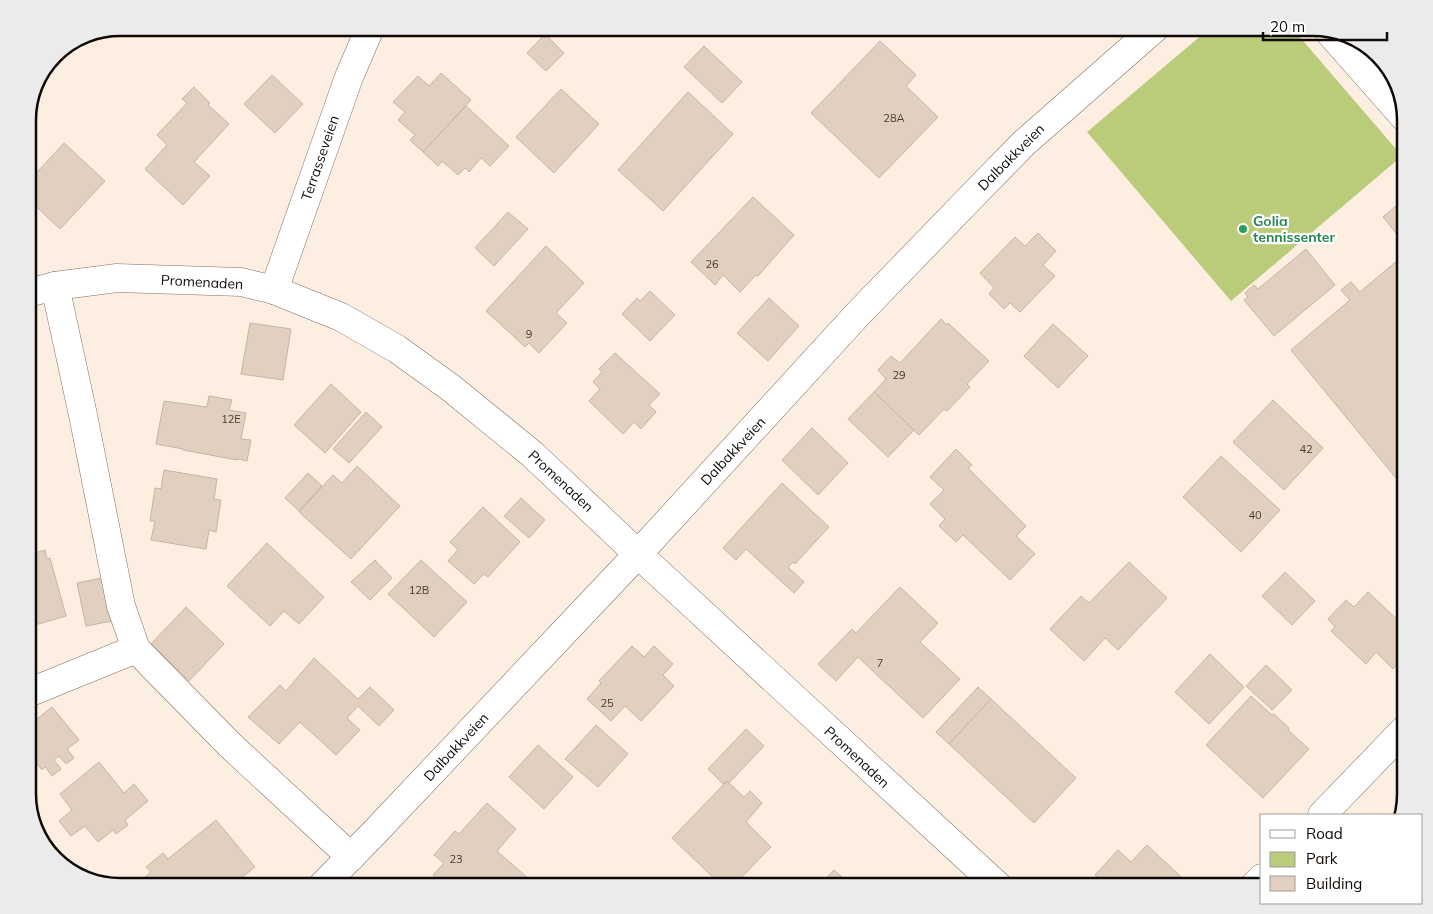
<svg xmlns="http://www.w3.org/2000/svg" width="1433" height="914" font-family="Mulish,sans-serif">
	<rect width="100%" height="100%" fill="#fdeee2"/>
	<path fill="#bacc79" d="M 1210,28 L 1292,28 L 1402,156 L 1231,301 L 1087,132 Z"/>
	<g fill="#e1cfbf" stroke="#c6b4a5">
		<path d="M 545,34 L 564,53 L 546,71 L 527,53 Z"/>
		<path d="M 880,41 L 916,75 L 906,86 L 938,117 L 879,178 L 811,113 Z"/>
		<path d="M 704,46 L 742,82 L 722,103 L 684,67 Z"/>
		<path d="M 441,73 L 471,100 L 423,152 L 410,140 L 415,135 L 398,120 L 405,112 L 393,102 L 418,76 L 429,86 Z"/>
		<path d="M 272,75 L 303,104 L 275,133 L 244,104 Z"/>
		<path d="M 194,87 L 210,103 L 208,105 L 229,124 L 194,162 L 210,176 L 183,205 L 145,169 L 167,145 L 157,135 L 187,103 L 182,99 Z"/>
		<path d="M 561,89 L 599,124 L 554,173 L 516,137 Z"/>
		<path d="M 688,92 L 733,134 L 663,211 L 618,170 Z"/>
		<path d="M 466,106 L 509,146 L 490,166 L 481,158 L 469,172 L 465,168 L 458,175 L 442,161 L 438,166 L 423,152 Z"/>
		<path d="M 64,143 L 105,181 L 60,229 L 28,199 L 28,182 Z"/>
		<path d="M 753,197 L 794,235 L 758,276 L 756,275 L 740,292 L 723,275 L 715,285 L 691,262 Z"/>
		<path d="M 1405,198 L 1405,233 L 1400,238 L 1383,217 Z"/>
		<path d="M 508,212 L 528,229 L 494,266 L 475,248 Z"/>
		<path d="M 1038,233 L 1056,251 L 1043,265 L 1055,276 L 1020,312 L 1010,303 L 1004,309 L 989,294 L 994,288 L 980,273 L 1015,237 L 1025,246 Z"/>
		<path d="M 546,246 L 584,283 L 556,313 L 567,323 L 539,353 L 529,343 L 525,347 L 486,311 Z"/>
		<path d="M 1306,249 L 1335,285 L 1274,336 L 1244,300 L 1248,297 L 1245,293 L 1254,285 L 1258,289 Z"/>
		<path d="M 1405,254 L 1405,489 L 1291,350 L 1350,300 L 1341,290 L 1351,282 L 1360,292 Z"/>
		<path d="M 650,291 L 675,315 L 650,341 L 622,314 L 637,298 L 640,301 Z"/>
		<path d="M 769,298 L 799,326 L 768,361 L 737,333 Z"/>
		<path d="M 941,319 L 947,325 L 948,323 L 989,361 L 967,384 L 970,387 L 947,411 L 944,409 L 919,435 L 874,392 L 886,379 L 878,370 L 891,356 L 900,363 Z"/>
		<path d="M 250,323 L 291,329 L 283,380 L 241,374 Z"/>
		<path d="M 1053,324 L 1088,356 L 1058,388 L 1024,356 Z"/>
		<path d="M 615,353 L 660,394 L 649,405 L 656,412 L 641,429 L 634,422 L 623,434 L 589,401 L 600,389 L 593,382 L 602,372 L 599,369 Z"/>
		<path d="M 331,384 L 361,412 L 325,453 L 294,425 Z"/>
		<path d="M 874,392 L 914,430 L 888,457 L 848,419 Z"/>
		<path d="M 209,396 L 232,400 L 229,410 L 246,413 L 241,439 L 251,440 L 247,461 L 238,459 L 237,460 L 183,450 L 183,449 L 156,444 L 164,401 L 207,407 Z"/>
		<path d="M 1273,400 L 1323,448 L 1284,490 L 1233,442 Z"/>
		<path d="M 366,412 L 382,427 L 349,463 L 333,449 Z"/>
		<path d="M 812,428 L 848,463 L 818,495 L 782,460 Z"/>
		<path d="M 956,449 L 972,465 L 968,468 L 1026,526 L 1016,536 L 1035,554 L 1010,580 L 963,535 L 956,542 L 939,526 L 945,519 L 930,504 L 944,490 L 930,477 Z"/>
		<path d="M 1221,456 L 1280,510 L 1241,552 L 1183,497 Z"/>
		<path d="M 357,466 L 400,506 L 351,559 L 299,512 L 333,475 L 342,483 Z"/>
		<path d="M 164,470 L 217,479 L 214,499 L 221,500 L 216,532 L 209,530 L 206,549 L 151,540 L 155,521 L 150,521 L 155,488 L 161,489 Z"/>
		<path d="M 308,473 L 322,486 L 299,511 L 285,498 Z"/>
		<path d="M 782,483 L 829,527 L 795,564 L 793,562 L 788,567 L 804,582 L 794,593 L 746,549 L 736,560 L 723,548 Z"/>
		<path d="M 521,498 L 545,520 L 529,538 L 504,516 Z"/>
		<path d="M 483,507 L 520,542 L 488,577 L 484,574 L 474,584 L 448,561 L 458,550 L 450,542 Z"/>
		<path d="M 267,543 L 324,597 L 299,624 L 284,611 L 270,626 L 227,586 Z"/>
		<path d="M 45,550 L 47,559 L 50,558 L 66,616 L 28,627 L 28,555 Z"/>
		<path d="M 375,560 L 392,578 L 370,600 L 351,582 Z"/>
		<path d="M 421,560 L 467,602 L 434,637 L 388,594 Z"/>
		<path d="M 1129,562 L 1167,598 L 1118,650 L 1105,638 L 1084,661 L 1050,629 L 1081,596 L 1089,603 Z"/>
		<path d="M 1285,572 L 1315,601 L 1292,625 L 1262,596 Z"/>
		<path d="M 102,578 L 112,621 L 86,626 L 77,583 Z"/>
		<path d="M 900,587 L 938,623 L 920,642 L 960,679 L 923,718 L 858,657 L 836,681 L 818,664 L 852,629 L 856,633 Z"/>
		<path d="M 1368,592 L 1405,627 L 1405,656 L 1393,669 L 1376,652 L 1366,664 L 1331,631 L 1335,627 L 1328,619 L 1346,600 L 1354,607 Z"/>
		<path d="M 186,607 L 224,644 L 189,681 L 151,644 Z"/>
		<path d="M 632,646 L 644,657 L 654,646 L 673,664 L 663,675 L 674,686 L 641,721 L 625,706 L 611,721 L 587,699 L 601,683 L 599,681 Z"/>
		<path d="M 1210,654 L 1244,687 L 1209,724 L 1175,692 Z"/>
		<path d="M 314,658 L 358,699 L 370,687 L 394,710 L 379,726 L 358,706 L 347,718 L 360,730 L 336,755 L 300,722 L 279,744 L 248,717 L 280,685 L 286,691 Z"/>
		<path d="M 1266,665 L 1292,690 L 1272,710 L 1246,686 Z"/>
		<path d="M 978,687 L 991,699 L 949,744 L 936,732 Z"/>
		<path d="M 1251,696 L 1272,715 L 1274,714 L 1289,728 L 1288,730 L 1309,749 L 1263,798 L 1206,745 Z"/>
		<path d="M 991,699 L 1076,778 L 1034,823 L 949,744 Z"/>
		<path d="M 52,707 L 79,740 L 67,749 L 74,758 L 66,764 L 59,756 L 54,760 L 61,769 L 52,776 L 45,767 L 42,770 L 28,752 L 28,726 Z"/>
		<path d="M 596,725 L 628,754 L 598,787 L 565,759 Z"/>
		<path d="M 746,729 L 764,746 L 729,783 L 727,781 L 723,784 L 708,769 Z"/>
		<path d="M 538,745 L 573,777 L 544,809 L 509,777 Z"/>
		<path d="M 99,762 L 124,793 L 134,784 L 148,801 L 125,820 L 128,825 L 116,834 L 113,830 L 98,842 L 85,826 L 71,836 L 59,821 L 72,810 L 60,794 Z"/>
		<path d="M 727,781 L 744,797 L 750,791 L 762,803 L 746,822 L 771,847 L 733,886 L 722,886 L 672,838 Z"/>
		<path d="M 487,803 L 516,829 L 497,851 L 537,886 L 446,886 L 433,875 L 444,863 L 434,855 L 455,831 L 459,834 Z"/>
		<path d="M 216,820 L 255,867 L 231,886 L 134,886 L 151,872 L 146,867 L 163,853 L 168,859 Z"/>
		<path d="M 1147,845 L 1191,886 L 1108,886 L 1095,875 L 1118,850 L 1131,862 Z"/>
		<path d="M 834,870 L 852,886 L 819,886 Z"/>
	</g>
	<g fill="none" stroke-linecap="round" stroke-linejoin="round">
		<defs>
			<g id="minor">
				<path d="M 1330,33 L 1405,118"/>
				<path d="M 55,286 L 83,415 L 121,606 L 136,649 L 230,745 L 351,857"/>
				<path d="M 274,290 L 349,77 L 370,28"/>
				<path d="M 28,293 L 55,286 L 117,278 L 241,282 L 274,290 L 341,317 L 397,349 L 451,388 L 532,454 L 638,554 L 998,886"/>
				<path d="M 28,693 L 136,649"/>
				<path d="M 1322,815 L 1405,729"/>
				<path d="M 322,886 L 375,832 L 638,554 L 857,315 L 980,188 L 1024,143 L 1155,28"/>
				<path d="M 1254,886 L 1262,878"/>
			</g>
		</defs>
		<use href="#minor" stroke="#806f61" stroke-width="29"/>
		<use href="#minor" stroke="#fff" stroke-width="28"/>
	</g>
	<circle fill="#2e9e5b" stroke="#fff" stroke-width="2" cx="1243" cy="229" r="5"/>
	<g text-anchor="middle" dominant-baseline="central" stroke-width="4.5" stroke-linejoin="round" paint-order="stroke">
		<g font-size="11" fill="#443b34">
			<text x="894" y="118">28A</text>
			<text x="712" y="264">26</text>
			<text x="529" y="334">9</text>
			<text x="899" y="375">29</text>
			<text x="231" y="419">12E</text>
			<text x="1306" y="449">42</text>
			<text x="1255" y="515">40</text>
			<text x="419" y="590">12B</text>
			<text x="880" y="663">7</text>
			<text x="607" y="703">25</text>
			<text x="456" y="859">23</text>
		</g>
		<g font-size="14" fill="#100a06" stroke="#fff">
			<text transform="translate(1011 157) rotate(-45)">Dalbakkveien</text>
			<text transform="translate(320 158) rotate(-71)">Terrasseveien</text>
			<text transform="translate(202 282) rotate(3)">Promenaden</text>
			<text transform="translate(733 451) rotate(-47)">Dalbakkveien</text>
			<text transform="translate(561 481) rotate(43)">Promenaden</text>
			<text transform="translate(456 747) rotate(-47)">Dalbakkveien</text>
			<text transform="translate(857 757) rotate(43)">Promenaden</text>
		</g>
		<g font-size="14" font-weight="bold" fill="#27864d" stroke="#fff" text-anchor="start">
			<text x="1253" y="221">Golia<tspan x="1253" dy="16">tennissenter</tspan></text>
		</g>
	</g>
	<path d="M0 0H1433V914H0ZM120 36H1313A84 84 0 0 1 1397 120V794A84 84 0 0 1 1313 878H120A84 84 0 0 1 36 794V120A84 84 0 0 1 120 36Z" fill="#ecebeb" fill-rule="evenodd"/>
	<path fill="none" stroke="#100a06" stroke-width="2.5" d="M120 36H1313A84 84 0 0 1 1397 120V794A84 84 0 0 1 1313 878H120A84 84 0 0 1 36 794V120A84 84 0 0 1 120 36Z"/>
	<rect x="1260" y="814" width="162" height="90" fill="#ffffff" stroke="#9f9d9b"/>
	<rect x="1270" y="830" width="25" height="8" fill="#ffffff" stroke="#9f9d9b"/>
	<text x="1306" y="839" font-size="15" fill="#100a06">Road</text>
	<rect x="1270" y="852" width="25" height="15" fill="#bacc79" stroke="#9f9d9b"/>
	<text x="1306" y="864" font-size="15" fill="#100a06">Park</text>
	<rect x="1270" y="876" width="25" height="15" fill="#e1cfbf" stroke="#9f9d9b"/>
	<text x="1306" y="889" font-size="15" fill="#100a06">Building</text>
	<path d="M1263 32v8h124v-8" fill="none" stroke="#100a06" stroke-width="2.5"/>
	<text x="1270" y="32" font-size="15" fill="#100a06" stroke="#ffffff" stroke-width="4" paint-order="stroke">20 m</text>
</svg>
